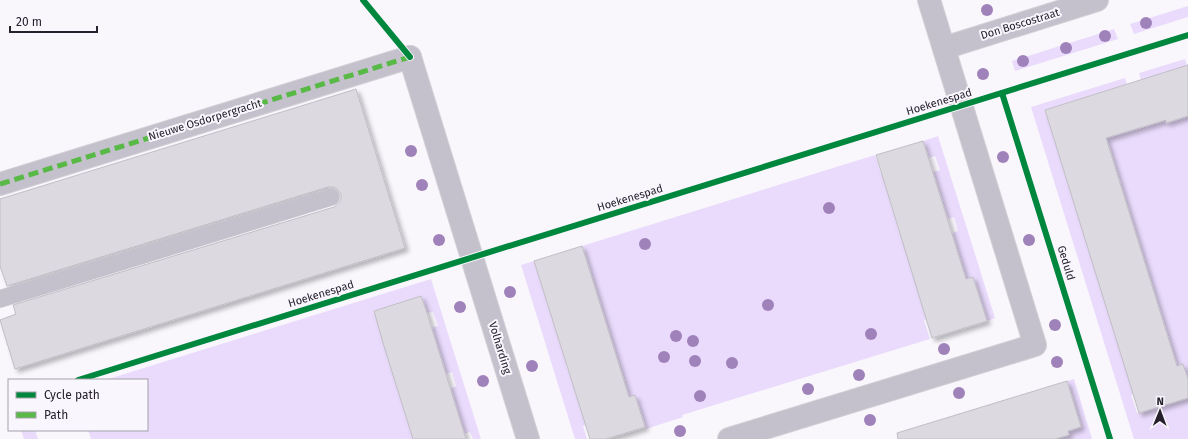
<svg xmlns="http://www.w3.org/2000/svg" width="1188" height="439" font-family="'Fira Sans',sans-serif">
	<defs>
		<filter id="shadow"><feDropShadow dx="3.5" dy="3.5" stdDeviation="2" flood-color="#0004"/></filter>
	</defs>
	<rect width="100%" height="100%" fill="#f9f7fc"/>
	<g fill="#eadbfd">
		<path d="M 1188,6 L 1188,17 L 1134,34 L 1130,24 Z"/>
		<path d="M 1114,29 L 1118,39 L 1015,71 L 1012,61 Z"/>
		<path d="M 1185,59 L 1187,66 L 1141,80 L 1139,73 Z"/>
		<path d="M 1125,78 L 1127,84 L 1045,110 L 1092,261 L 1137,393 L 1131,395 L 1137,413 L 1188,398 L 1188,439 L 1134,439 L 1031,107 Z"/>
		<path d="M 1188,116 L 1188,379 L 1183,364 L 1177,366 L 1105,133 L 1140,128 L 1166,120 L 1167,123 Z"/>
		<path d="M 938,136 L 995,318 L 987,321 L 973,277 L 966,279 L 952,233 L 958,231 L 954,217 L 948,219 L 933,172 L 940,170 L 935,156 L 929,158 L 923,141 Z"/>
		<path d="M 875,155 L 881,174 L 885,174 L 892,197 L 889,199 L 900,235 L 930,318 L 924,320 L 930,339 L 682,415 L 683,417 L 646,429 L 635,395 L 629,397 L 582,246 Z"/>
		<path d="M 534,261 L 563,353 L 569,363 L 566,365 L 582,413 L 588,424 L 583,426 L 587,439 L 575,439 L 521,265 Z"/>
		<path d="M 431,279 L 481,439 L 473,439 L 470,432 L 464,434 L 450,389 L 456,386 L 452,372 L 446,374 L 431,328 L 438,326 L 433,312 L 427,313 L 421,296 L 374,311 L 413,439 L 91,439 L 88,430 L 147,430 L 147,380 L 105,380 Z"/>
		<path d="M 1074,379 L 1092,439 L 1055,439 L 1069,435 L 1068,431 L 1081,427 L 1067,381 Z"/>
		<path d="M 21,430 L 35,430 L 38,439 L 24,439 Z"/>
	</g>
	<g fill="#dcd9e1" stroke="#c1bec6" filter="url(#shadow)">
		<path d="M 1188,65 L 1188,116 L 1166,123 L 1166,120 L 1106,138 L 1177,366 L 1183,364 L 1188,379 L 1188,398 L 1139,413 L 1045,110 Z"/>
		<path d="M 356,89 L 405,248 L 15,369 L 0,320 L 16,314 L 13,305 L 334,207 L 339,203 L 341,199 L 341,194 L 337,189 L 333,187 L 328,187 L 7,286 L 0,266 L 0,199 Z"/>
		<path d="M 923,141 L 966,279 L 973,277 L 987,321 L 932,338 L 876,155 Z"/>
		<path d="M 582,246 L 629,397 L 635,395 L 645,427 L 606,439 L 590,439 L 534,261 Z"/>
		<path d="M 421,296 L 427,313 L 466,439 L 413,439 L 383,343 L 374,311 Z"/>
		<path d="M 1067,381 L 1081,427 L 1068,431 L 1069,435 L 1055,439 L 898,439 L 897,433 Z"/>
	</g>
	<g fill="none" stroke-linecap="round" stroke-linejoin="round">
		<defs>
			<path id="service" d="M 0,299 L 331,197"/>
			<path id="pedestrian" d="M 0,184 L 410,57"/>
			<g id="minor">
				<path d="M 944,48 L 1097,0"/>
				<path d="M 410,57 L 528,439"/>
				<path d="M 729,439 L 1035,345 L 929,0"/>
			</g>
		</defs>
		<use href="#service" stroke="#d3d1d6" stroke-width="18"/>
		<use href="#pedestrian" stroke="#d3d1d6" stroke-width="24"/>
		<use href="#minor" stroke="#d3d1d6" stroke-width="24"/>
		<use href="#service" stroke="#c4c0cc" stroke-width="17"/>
		<use href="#pedestrian" stroke="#c4c0cc" stroke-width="22"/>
		<use href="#minor" stroke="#c4c0cc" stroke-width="22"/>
		<path stroke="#58b947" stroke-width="5" stroke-dasharray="10 5" stroke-linecap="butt" d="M 0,184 L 410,57"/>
		<defs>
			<g id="cycleway">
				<path d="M 363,0 L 410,57"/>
				<path d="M 1002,93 L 1110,439"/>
				<path d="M 78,380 L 1188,35"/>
			</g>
		</defs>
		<use href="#cycleway" stroke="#f9f6fd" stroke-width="8"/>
		<use href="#cycleway" stroke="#00873e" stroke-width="6"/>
	</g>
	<g fill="#a082ba">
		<circle cx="987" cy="10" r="6"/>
		<circle cx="1146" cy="23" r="6"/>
		<circle cx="1105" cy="36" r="6"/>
		<circle cx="1066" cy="48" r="6"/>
		<circle cx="1023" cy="61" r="6"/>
		<circle cx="983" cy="74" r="6"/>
		<circle cx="411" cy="151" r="6"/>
		<circle cx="1003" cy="157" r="6"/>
		<circle cx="422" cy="185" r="6"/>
		<circle cx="829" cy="208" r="6"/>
		<circle cx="439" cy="240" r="6"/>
		<circle cx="1029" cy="240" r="6"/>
		<circle cx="645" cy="244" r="6"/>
		<circle cx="510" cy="292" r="6"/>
		<circle cx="768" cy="305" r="6"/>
		<circle cx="460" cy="307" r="6"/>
		<circle cx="1055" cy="325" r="6"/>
		<circle cx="871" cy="334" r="6"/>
		<circle cx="676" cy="336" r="6"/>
		<circle cx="693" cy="341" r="6"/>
		<circle cx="944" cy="349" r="6"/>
		<circle cx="664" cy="357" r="6"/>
		<circle cx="695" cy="361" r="6"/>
		<circle cx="1057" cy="362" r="6"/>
		<circle cx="732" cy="363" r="6"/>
		<circle cx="532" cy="366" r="6"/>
		<circle cx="859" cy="375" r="6"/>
		<circle cx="483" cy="381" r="6"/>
		<circle cx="808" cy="389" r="6"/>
		<circle cx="959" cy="393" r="6"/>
		<circle cx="700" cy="396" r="6"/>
		<circle cx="870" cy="420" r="6"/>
		<circle cx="680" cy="431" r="6"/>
	</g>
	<g text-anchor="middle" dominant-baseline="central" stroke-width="4" stroke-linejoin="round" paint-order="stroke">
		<g font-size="11" fill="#26212d" stroke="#f9f6fd">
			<text transform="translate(1020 24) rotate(-17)">Don Boscostraat</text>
			<text transform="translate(939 102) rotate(-17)">Hoekenespad</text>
			<text transform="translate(205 120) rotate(-17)">Nieuwe Osdorpergracht</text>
			<text transform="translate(630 198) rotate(-17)">Hoekenespad</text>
			<text transform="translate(1066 263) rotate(73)">Geduld</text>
			<text transform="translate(321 294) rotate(-17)">Hoekenespad</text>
			<text transform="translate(500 348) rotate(73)">Volharding</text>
		</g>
	</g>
	<rect x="8" y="379" width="140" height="52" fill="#f9f6fd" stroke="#a5a1aa"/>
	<rect x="16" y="392" width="20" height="6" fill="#00873e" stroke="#a5a1aa"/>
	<text x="44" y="399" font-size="12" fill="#26212d">Cycle path</text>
	<rect x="16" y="412" width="20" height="6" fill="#58b947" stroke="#a5a1aa"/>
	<text x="44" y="419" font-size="12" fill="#26212d">Path</text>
	<g transform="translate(1160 411) rotate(1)" stroke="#f9f6fd" stroke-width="3" paint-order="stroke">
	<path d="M0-3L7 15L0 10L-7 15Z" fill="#26212d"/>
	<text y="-6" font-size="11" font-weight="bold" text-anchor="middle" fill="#26212d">N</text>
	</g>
	<path d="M10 26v6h87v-6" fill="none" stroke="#26212d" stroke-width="2"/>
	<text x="16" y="26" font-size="12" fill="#26212d" stroke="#f9f6fd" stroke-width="3" paint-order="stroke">20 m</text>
</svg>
